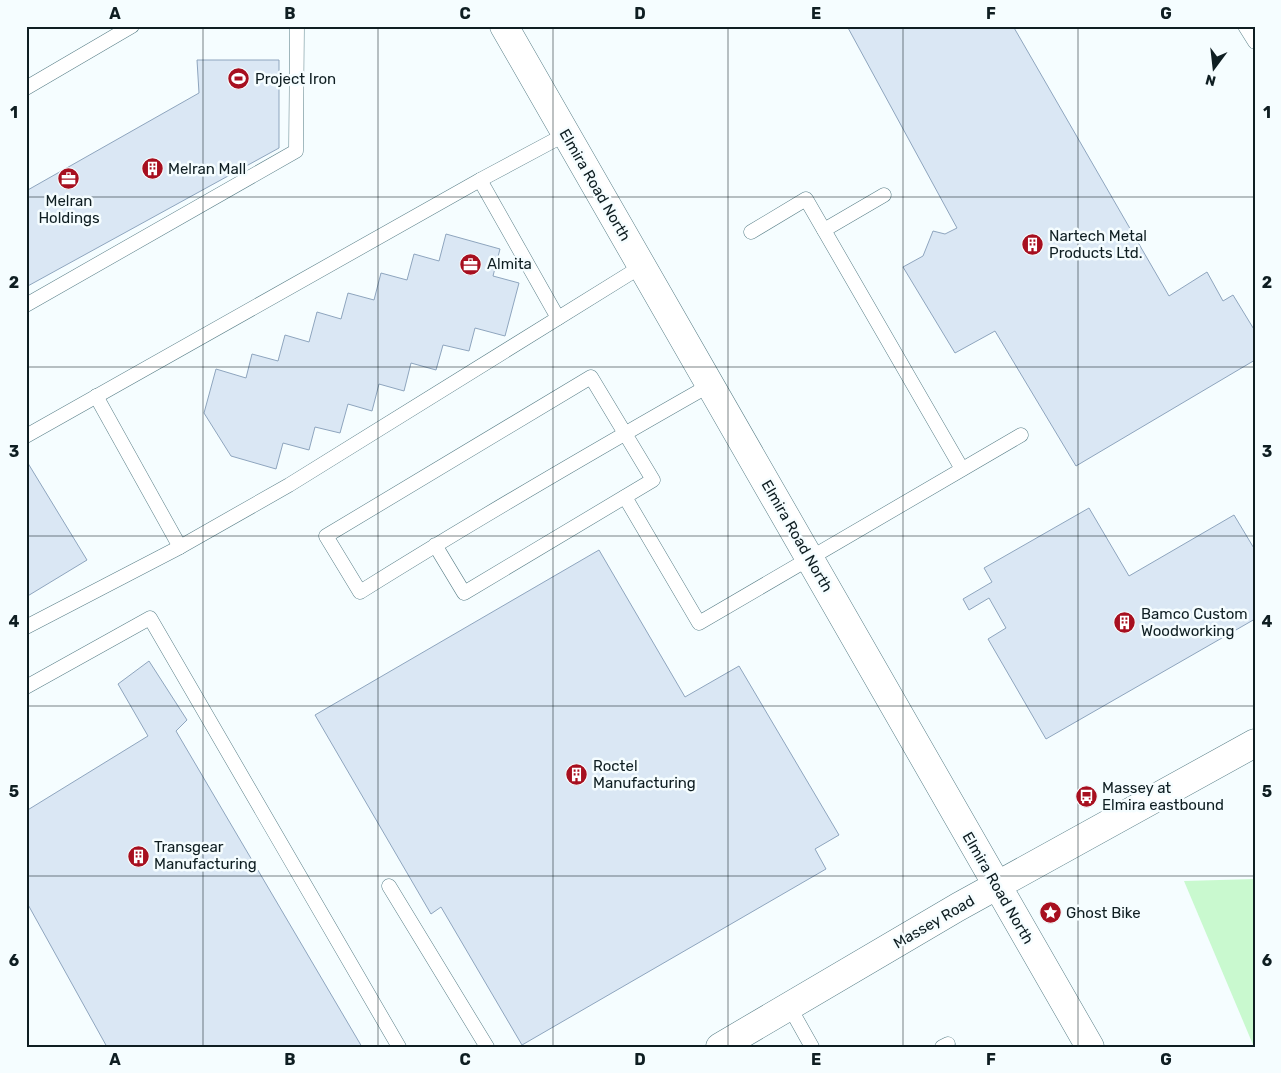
<svg xmlns="http://www.w3.org/2000/svg" width="1281" height="1073" font-family="Rubik,sans-serif">
	<rect width="100%" height="100%" fill="#f5fdff"/>
	<path fill="#c9f9cf" d="M 1255,879 L 1255,1047 L 1254,1047 L 1184,881 Z"/>
	<g fill="#dae7f4" stroke="#8ea5be">
		<path d="M 847,26 L 1013,26 L 1169,296 L 1207,272 L 1223,301 L 1233,295 L 1255,331 L 1255,360 L 1076,466 L 995,331 L 955,353 L 903,267 L 923,256 L 933,231 L 945,234 L 957,228 Z"/>
		<path d="M 197,60 L 279,60 L 279,148 L 26,287 L 26,191 L 199,93 Z"/>
		<path d="M 446,234 L 500,249 L 493,276 L 519,283 L 505,336 L 475,328 L 469,351 L 443,345 L 436,370 L 411,363 L 404,391 L 379,384 L 372,411 L 348,404 L 340,433 L 315,427 L 309,450 L 283,443 L 276,469 L 231,456 L 204,413 L 216,369 L 246,378 L 252,354 L 278,361 L 285,335 L 309,342 L 317,312 L 341,319 L 348,293 L 374,300 L 381,273 L 407,280 L 414,254 L 439,261 Z"/>
		<path d="M 26,460 L 87,560 L 26,597 Z"/>
		<path d="M 1089,508 L 1129,576 L 1234,515 L 1255,550 L 1255,619 L 1046,739 L 988,639 L 1006,628 L 989,598 L 969,610 L 963,599 L 992,582 L 984,568 Z"/>
		<path d="M 599,550 L 685,697 L 739,666 L 839,835 L 815,849 L 826,869 L 522,1045 L 441,907 L 431,914 L 315,715 Z"/>
		<path d="M 149,661 L 187,720 L 176,731 L 362,1047 L 107,1047 L 26,901 L 26,811 L 148,736 L 118,684 Z"/>
	</g>
	<g fill="none" stroke-linecap="round" stroke-linejoin="round">
		<defs>
			<g id="lane">
				<path d="M 1245,26 L 1255,42"/>
				<path d="M 26,88 L 132,26"/>
				<path d="M 480,180 L 558,318"/>
				<path d="M 824,230 L 884,195"/>
				<path d="M 751,232 L 806,199 L 962,469"/>
				<path d="M 26,305 L 296,151 L 297,26"/>
				<path d="M 96,396 L 180,547"/>
				<path d="M 26,436 L 480,180 L 566,134"/>
				<path d="M 625,497 L 699,623 L 1021,435"/>
				<path d="M 435,545 L 464,593 L 653,480 L 591,377 L 326,536 L 360,592 C 475,520 592,452 710,385"/>
				<path d="M 26,627 L 180,547 L 289,485 L 642,266"/>
				<path d="M 26,687 L 150,618 L 399,1047"/>
				<path d="M 389,886 L 487,1047"/>
				<path d="M 789,1006 L 812,1047"/>
				<path d="M 942,1047 L 948,1044"/>
			</g>
			<path id="street" d="M 720,1047 L 958,907 L 1255,743"/>
			<path id="secondary" d="M 504,26 L 1090,1047"/>
		</defs>
		<use href="#lane" stroke="#597f88" stroke-width="15"/>
		<use href="#street" stroke="#597f88" stroke-width="29"/>
		<use href="#secondary" stroke="#597f88" stroke-width="29"/>
		<use href="#lane" stroke="#fff" stroke-width="14"/>
		<use href="#street" stroke="#fff" stroke-width="28"/>
		<use href="#secondary" stroke="#fff" stroke-width="28"/>
	</g>
	<path fill="none" stroke="#0f1e22" stroke-width="1" stroke-opacity="0.55" d="M 203,26 L 203,1047M 378,26 L 378,1047M 553,26 L 553,1047M 728,26 L 728,1047M 903,26 L 903,1047M 1078,26 L 1078,1047M 26,197 L 1255,197M 26,367 L 1255,367M 26,536 L 1255,536M 26,706 L 1255,706M 26,876 L 1255,876"/>
	<defs>
		<symbol id="stadium-disc" viewBox="-11 -11 22 22"><circle r="9.5" fill="#a70f1f" stroke="#f5fdff"/><path d="M0-5a6.5 5 0 1 0 0 10a6.5 5 0 1 0 0-10ZM-3.5-1.8h7v3.6h-7Z" fill="#fff"/></symbol>
		<symbol id="building-disc" viewBox="-11 -11 22 22"><circle r="9.5" fill="#a70f1f" stroke="#f5fdff"/><path d="M-4-6H4V6H1V3H-1V6H-4ZM-2.5-4.3h1.7v1.8h-1.7ZM.8-4.3h1.7v1.8H.8ZM-2.5-1h1.7V.8h-1.7ZM.8-1h1.7V.8H.8Z" fill="#fff"/></symbol>
		<symbol id="office-disc" viewBox="-11 -11 22 22"><circle r="9.5" fill="#a70f1f" stroke="#f5fdff"/><path d="M-6-3h4V-5.5h4V-3h4V5H-6ZM-1-4.5V-3h2v-1.5ZM-6 0V1H6V0Z" fill="#fff"/></symbol>
		<symbol id="bus-disc" viewBox="-11 -11 22 22"><circle r="9.5" fill="#a70f1f" stroke="#f5fdff"/><path d="M-5-6H5V4H4V6H2V4H-2V6H-4V4H-5ZM-3.5-4V0h7V-4ZM-3.5 1.2v1.5H-2V1.2ZM2 1.2v1.5H3.5V1.2Z" fill="#fff"/></symbol>
		<symbol id="sight-disc" viewBox="-11 -11 22 22"><circle r="9.5" fill="#a70f1f" stroke="#f5fdff"/><path d="M0-6L1.8-2.2L6-1.7L2.9 1.2L3.7 5.4L0 3.3L-3.7 5.4L-2.9 1.2L-6-1.7L-1.8-2.2Z" fill="#fff"/></symbol>
	</defs>
	<g fill-rule="evenodd">
		<use href="#stadium-disc" x="226" y="66" width="25" height="25"/>
		<use href="#building-disc" x="140" y="156" width="25" height="25"/>
		<use href="#office-disc" x="56" y="166" width="25" height="25"/>
		<use href="#building-disc" x="1020" y="232" width="25" height="25"/>
		<use href="#office-disc" x="458" y="252" width="25" height="25"/>
		<use href="#building-disc" x="1112" y="610" width="25" height="25"/>
		<use href="#building-disc" x="564" y="762" width="25" height="25"/>
		<use href="#bus-disc" x="1074" y="784" width="25" height="25"/>
		<use href="#building-disc" x="126" y="844" width="25" height="25"/>
		<use href="#sight-disc" x="1038" y="900" width="25" height="25"/>
	</g>
	<g text-anchor="middle" dominant-baseline="central" stroke-width="5" stroke-linejoin="round" paint-order="stroke">
		<g font-size="15" fill="#0f1e22" stroke="#f5fdff" text-anchor="start">
			<text x="255" y="79">Project Iron</text>
			<text x="168" y="169">Melran Mall</text>
			<text x="69" y="201" text-anchor="middle">Melran<tspan x="69" dy="17">Holdings</tspan></text>
			<text x="1049" y="236">Nartech Metal<tspan x="1049" dy="17">Products Ltd.</tspan></text>
			<text x="487" y="264">Almita</text>
			<text x="1141" y="614">Bamco Custom<tspan x="1141" dy="17">Woodworking</tspan></text>
			<text x="593" y="766">Roctel<tspan x="593" dy="17">Manufacturing</tspan></text>
			<text x="1102" y="788">Massey at<tspan x="1102" dy="17">Elmira eastbound</tspan></text>
			<text x="154" y="847">Transgear<tspan x="154" dy="17">Manufacturing</tspan></text>
			<text x="1066" y="913">Ghost Bike</text>
		</g>
		<g font-size="15" fill="#0f1e22" stroke="#f5fdff">
			<text transform="translate(595 185) rotate(60)">Elmira Road North</text>
			<text transform="translate(797 536) rotate(60)">Elmira Road North</text>
			<text transform="translate(998 888) rotate(60)">Elmira Road North</text>
			<text transform="translate(934 922) rotate(-30)">Massey Road</text>
		</g>
	</g>
	<rect width="1281" height="1073" fill="none" stroke="#f5fdff" stroke-width="55"/>
	<g transform="translate(1214 68) rotate(195)" stroke="#f5fdff" stroke-width="4" paint-order="stroke">
	<path d="M0-4L9 19L0 12L-9 19Z" fill="#0f1e22"/>
	<text y="-8" font-size="14" font-weight="bold" text-anchor="middle" fill="#0f1e22">N</text>
	</g>
	<rect x="28" y="28" width="1226" height="1018" fill="none" stroke="#0f1e22" stroke-width="2"/>
	<g font-size="16" text-anchor="middle" font-weight="bold" fill="#0f1e22">
		<text x="115" y="19">A</text>
		<text x="290" y="19">B</text>
		<text x="465" y="19">C</text>
		<text x="640" y="19">D</text>
		<text x="816" y="19">E</text>
		<text x="991" y="19">F</text>
		<text x="1166" y="19">G</text>
		<text x="14" y="118">1</text>
		<text x="1267" y="118">1</text>
		<text x="14" y="288">2</text>
		<text x="1267" y="288">2</text>
		<text x="14" y="457">3</text>
		<text x="1267" y="457">3</text>
		<text x="14" y="627">4</text>
		<text x="1267" y="627">4</text>
		<text x="14" y="797">5</text>
		<text x="1267" y="797">5</text>
		<text x="14" y="966">6</text>
		<text x="1267" y="966">6</text>
		<text x="115" y="1065">A</text>
		<text x="290" y="1065">B</text>
		<text x="465" y="1065">C</text>
		<text x="640" y="1065">D</text>
		<text x="816" y="1065">E</text>
		<text x="991" y="1065">F</text>
		<text x="1166" y="1065">G</text>
	</g>
</svg>
